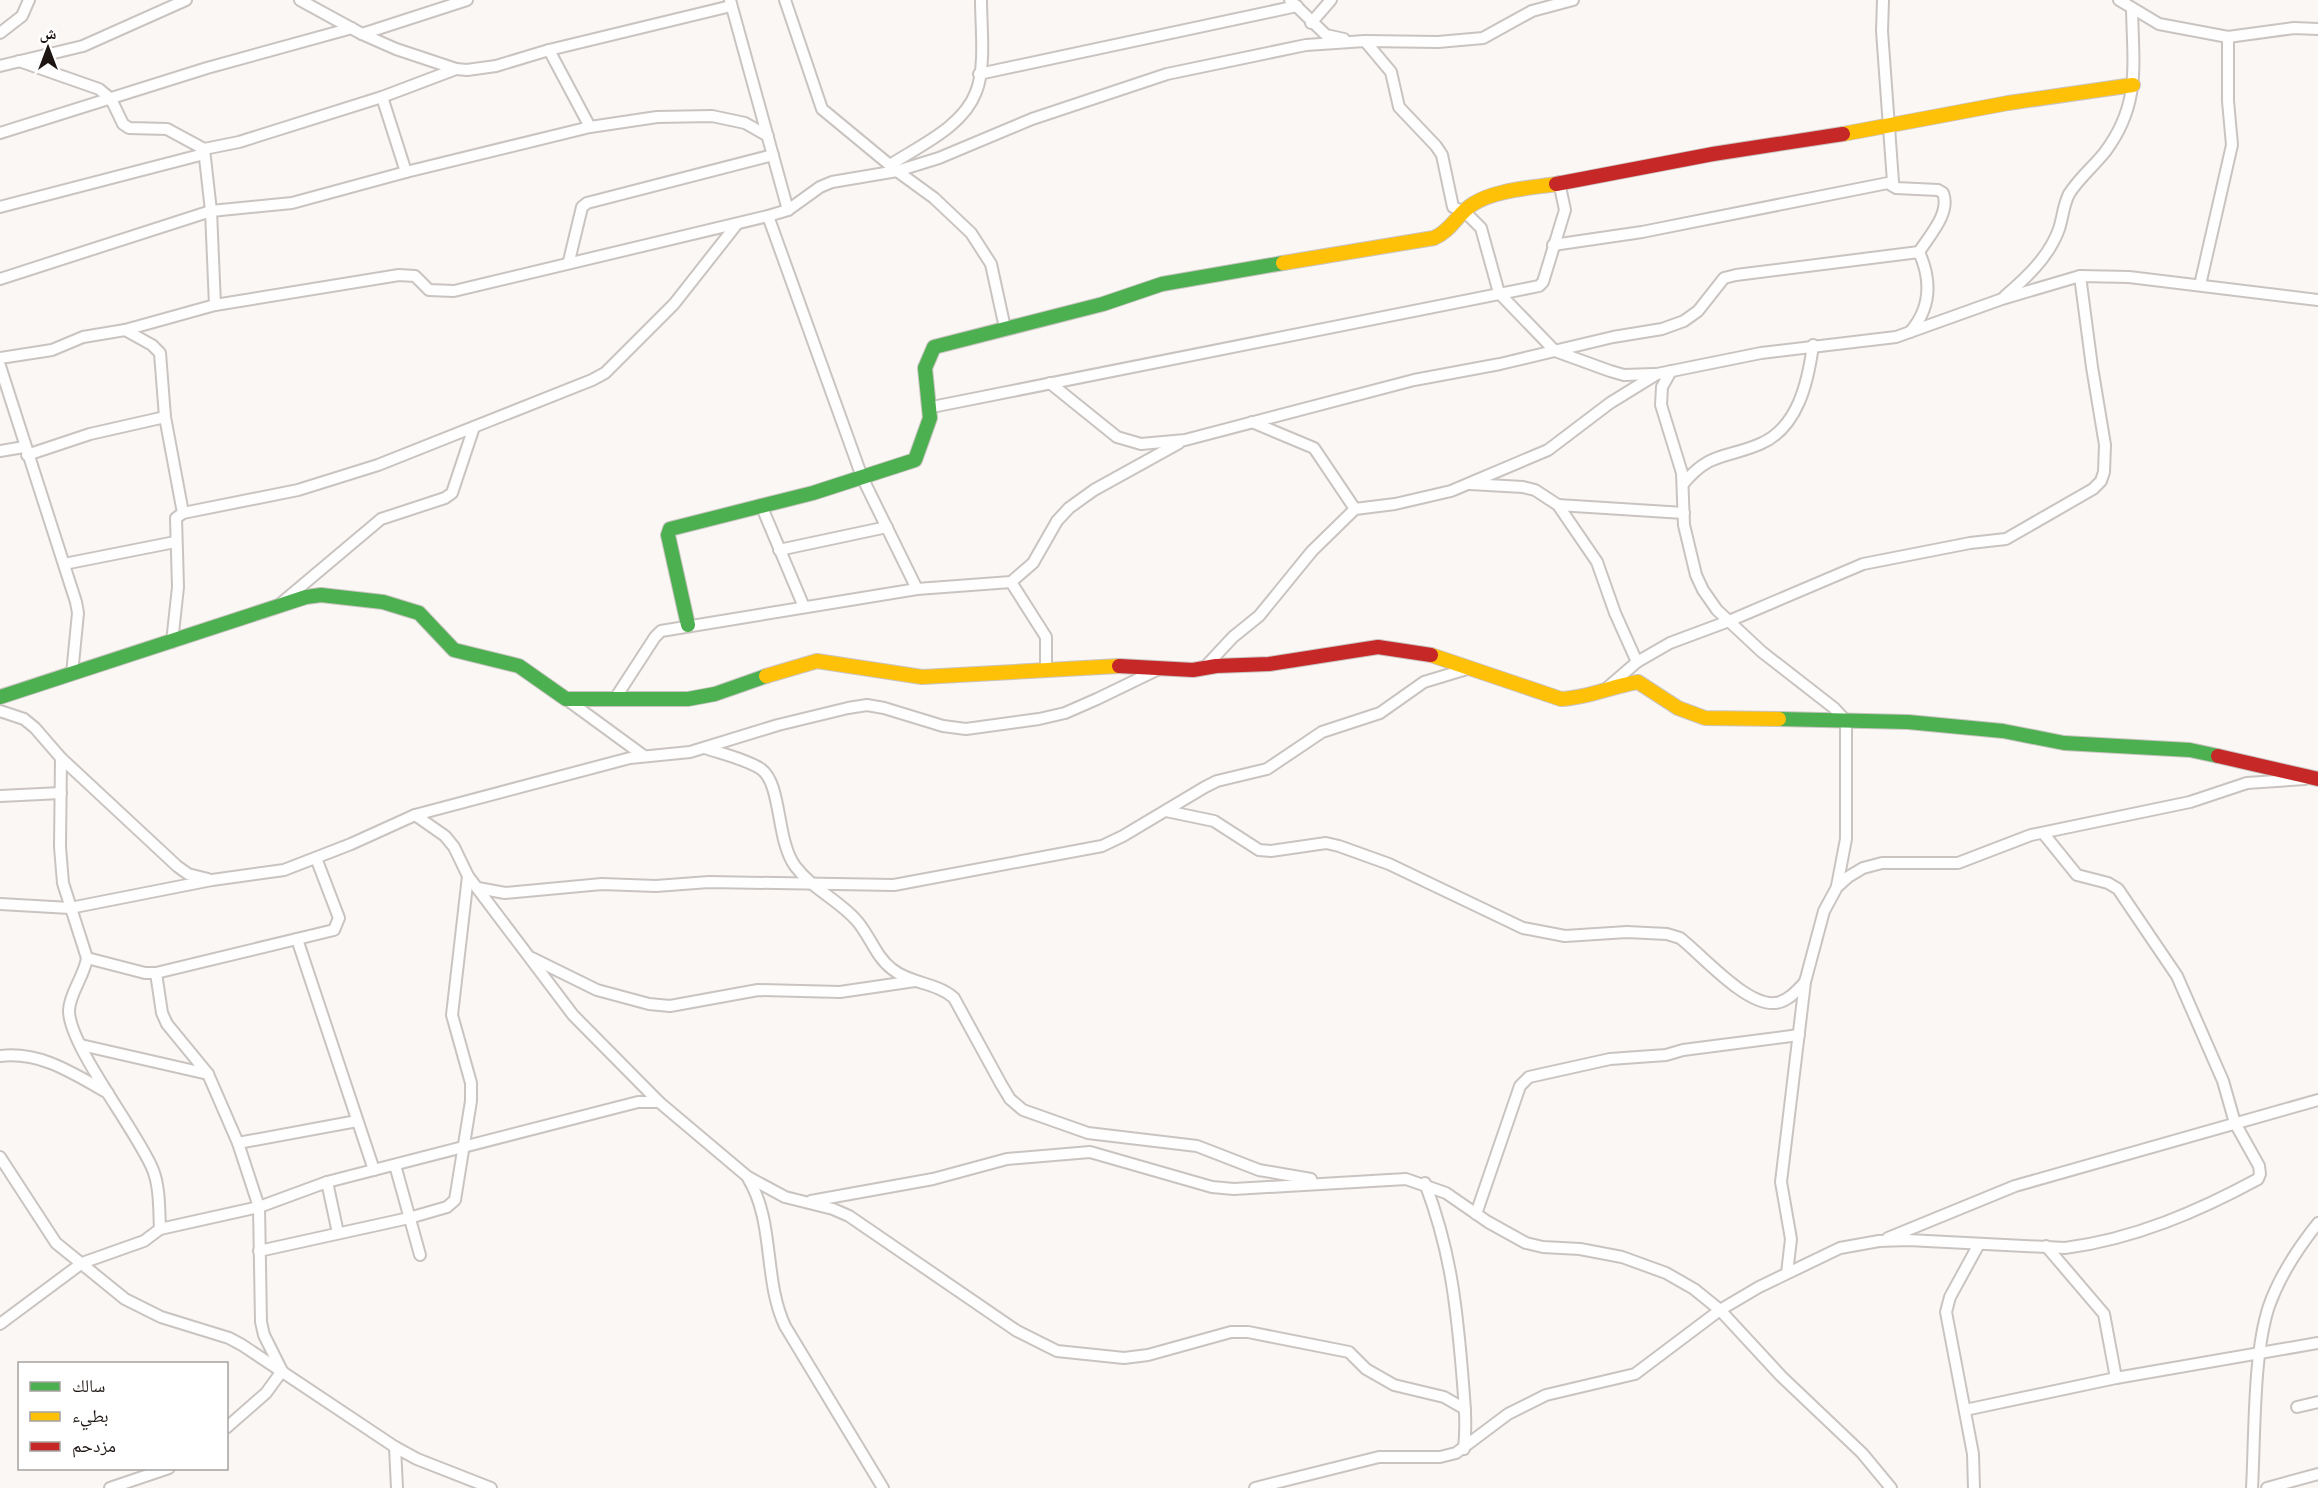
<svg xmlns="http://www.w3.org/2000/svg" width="2318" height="1488" font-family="'Sofia Sans Condensed','Noto Naskh Arabic',sans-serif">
	<rect width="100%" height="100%" fill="#faf7f5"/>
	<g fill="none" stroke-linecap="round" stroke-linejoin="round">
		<defs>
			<g id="street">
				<path d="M 300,0 L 362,34 L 396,49 L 456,69 L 467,70 L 496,66 L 549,50 L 731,6"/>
				<path d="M 730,0 L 788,210"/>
				<path d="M 785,0 L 822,109 L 897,171 L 934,198 L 971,233 L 991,264 L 1005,328"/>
				<path d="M 1290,0 L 1326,35 L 1344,39"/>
				<path d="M 1883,0 L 1882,31 L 1893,182 L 1891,185 L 1896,188 L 1938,190 L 1943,193 C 1951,213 1929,236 1919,252"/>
				<path d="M 2119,0 L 2159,24 L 2228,37 L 2294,28 L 2318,29"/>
				<path d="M 1311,23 L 1331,0"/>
				<path d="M 0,33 L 22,16 L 29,0"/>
				<path d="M 362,34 L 467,0"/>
				<path d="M 1365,41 L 1391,72 L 1399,107 L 1436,146 L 1442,155 L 1453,207 L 1465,212 L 1481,228 L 1499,293 L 1555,351 L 1610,371 L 1624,375 L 1654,374"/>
				<path d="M 549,50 L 590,127"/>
				<path d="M 19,61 L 99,89 L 111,99 L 123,124 L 129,128 L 167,129 L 204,149 L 239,142 L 382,97 L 456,69"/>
				<path d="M 0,66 L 83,46 L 186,0"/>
				<path d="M 979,74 L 1297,6"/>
				<path d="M 382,97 L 406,172"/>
				<path d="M 0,133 L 207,68 L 352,28"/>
				<path d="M 204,149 L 211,211 L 215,305"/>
				<path d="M 890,165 C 919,146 963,127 976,92 C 986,68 981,26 981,0"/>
				<path d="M 0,207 L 204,154"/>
				<path d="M 768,216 L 862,477 L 917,589"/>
				<path d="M 1553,245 L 1642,232 L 1893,182"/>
				<path d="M 569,261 L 582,207 L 587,203 L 773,155"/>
				<path d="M 0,279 L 211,211 L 292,203 L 406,172 L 590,127 L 657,117 L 712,116 L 745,123 L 768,136"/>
				<path d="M 2200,285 L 2232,145 L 2228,101 L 2228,37"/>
				<path d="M 2005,296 C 2026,278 2049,257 2059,229 C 2063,217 2063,206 2069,194 C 2079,178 2093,167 2105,152 C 2141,104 2133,65 2132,8"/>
				<path d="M 125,330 L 152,345 L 160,353 L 165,417 L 183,513"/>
				<path d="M 1910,332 C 1931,308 1932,281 1919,252"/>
				<path d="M 0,358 L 52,350 L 83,337 L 125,330 L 215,305 L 399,275 L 415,276 L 429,290 L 454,291 L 768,216 L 788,210 L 820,187 L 832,182 L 897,171 L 939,158 L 1032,119 L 1167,74 L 1306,45 L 1365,41 L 1438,42 L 1483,38 L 1532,11 L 1573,0"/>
				<path d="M 0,366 L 76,602 L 78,613 L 72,674"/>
				<path d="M 1671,371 L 1662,387 L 1661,405 L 1682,473 L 1684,525 L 1696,575 L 1703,590 L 1717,610 L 1762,652 L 1834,708 L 1846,721 L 1846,839 L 1837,886"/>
				<path d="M 1050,383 L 1117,437 L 1141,444 L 1185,440 L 1414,380 L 1500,364 L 1613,337 L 1662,329 L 1684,321 L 1698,311 L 1724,278 L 1736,275 L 1919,252"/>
				<path d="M 932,407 L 1539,286 L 1543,282 L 1565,210 L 1559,182"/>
				<path d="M 1252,422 L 1314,448 L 1355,509"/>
				<path d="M 0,451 L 24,447"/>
				<path d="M 27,455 L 90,434 L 165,417"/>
				<path d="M 1470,484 L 1523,487 L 1535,490 L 1558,505 L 1597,562 L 1615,613 L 1637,662"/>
				<path d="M 1683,484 C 1711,451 1725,459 1760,444 C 1798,428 1808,382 1813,345"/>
				<path d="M 761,505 L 804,607"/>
				<path d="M 1558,505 L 1684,513"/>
				<path d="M 779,550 L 887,527"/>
				<path d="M 64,564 L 175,542"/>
				<path d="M 1011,582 L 1046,637 L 1046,667"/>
				<path d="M 280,604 L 381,519 L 445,498 L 452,493 L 474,427"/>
				<path d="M 172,642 L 178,587 L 176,518 L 183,513 L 298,490 L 378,465 L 592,380 L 605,373 L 674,304 L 737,224"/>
				<path d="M 1205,667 L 1233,637 L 1259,616 L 1312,551 L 1355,509 L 1395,504 L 1451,491 L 1548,450 L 1610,403 L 1657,374 L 1761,353 L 1896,337 L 2002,299 L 2080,276 L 2129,277 L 2318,300"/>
				<path d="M 1608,687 L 1637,662 L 1670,643 L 1729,621 L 1863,564 L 1970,543 L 2006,539 L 2093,489 L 2101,481 L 2104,472 L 2105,445 L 2092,367 L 2080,276"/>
				<path d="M 616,697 L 655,637 L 661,631 L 917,589 L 1011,582 L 1033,563 L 1057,521 L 1069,508 L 1094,490 L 1179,443"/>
				<path d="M 566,699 L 644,756"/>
				<path d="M 0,711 L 24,719 L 35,728 L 61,758 L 177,866 L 188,874 L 208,879"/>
				<path d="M 705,748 C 722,754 746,759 761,769 C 782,784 776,840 795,866 C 812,889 839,900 857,921 C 870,936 876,957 892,969 C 910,984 936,982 954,998 L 1001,1084 L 1010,1099 L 1023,1110 L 1088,1133 L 1197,1146 L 1259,1170 L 1311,1179"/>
				<path d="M 61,758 L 60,847 L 63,883 L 87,958 C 84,977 70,992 69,1010 C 68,1045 138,1132 153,1170 C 160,1188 159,1210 160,1229"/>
				<path d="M 0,796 L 61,793"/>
				<path d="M 1166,811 L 1214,821 L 1259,850 L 1271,851 L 1326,843 L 1339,846 L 1389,864 L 1523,928 L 1565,936 L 1627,932 L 1667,934 L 1680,938 C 1702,955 1746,1006 1775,1003 C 1787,1002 1797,991 1805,982"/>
				<path d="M 415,815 L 445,836 L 454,847 L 468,876 L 573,1015 L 659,1102 L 748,1177 L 785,1197 L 833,1209 L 849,1216 L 1017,1331 L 1057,1351 L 1124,1358 L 1148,1355 L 1231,1332 L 1248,1332 L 1349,1352 L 1366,1369 L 1394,1385 L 1444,1397 L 1465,1409"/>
				<path d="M 478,888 L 505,893 L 602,884 L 656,886 L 709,882 L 894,885 L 1102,846 L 1123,836 L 1205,787 L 1217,781 L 1267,769 L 1322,732 L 1380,713 L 1424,682 L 1467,669"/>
				<path d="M 0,904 L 70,908 L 212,880 L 284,870 L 351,844 L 415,815 L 630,758 L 690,752 L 778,725 L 848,708 L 867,705 L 884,708 L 943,726 L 966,729 L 1039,719 L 1065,713 L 1097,699 L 1161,668"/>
				<path d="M 297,939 L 374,1170"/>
				<path d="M 87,958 L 145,973 L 156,973 L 334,930 L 339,918 L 316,858"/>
				<path d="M 532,958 L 597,990 L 649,1004 L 670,1006 L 758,990 L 840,992 L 915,981"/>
				<path d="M 156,973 L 162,1013 L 167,1024 L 208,1074 L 238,1143 L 259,1207 L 261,1322 L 264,1335 L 282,1371 L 266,1393 L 226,1428"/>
				<path d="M 81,1045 L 208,1074"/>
				<path d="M 0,1056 C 41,1051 74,1074 108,1093"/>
				<path d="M 238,1143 L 357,1121"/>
				<path d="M 0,1157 L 56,1243 L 125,1299 L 161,1317 L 229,1338 L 242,1345 L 395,1447 L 417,1459 L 491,1488"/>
				<path d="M 395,1165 L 420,1255"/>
				<path d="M 748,1178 C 775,1222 763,1279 785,1326 L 883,1488"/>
				<path d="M 327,1182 L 338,1233"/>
				<path d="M 1425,1183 C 1450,1249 1456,1301 1462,1371 C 1464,1397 1467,1423 1464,1449"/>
				<path d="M 811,1201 L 933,1179 L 1007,1159 L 1090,1152 L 1212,1187 L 1234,1189 L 1406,1179 L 1446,1193 L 1488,1222 L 1526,1243 L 1543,1247 L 1580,1249 L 1622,1257 L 1666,1273 L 1694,1289 L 1720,1310 L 1781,1376 L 1862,1453 L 1891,1488"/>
				<path d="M 1476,1214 L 1520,1086 L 1529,1077 L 1610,1059 L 1666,1055 L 1683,1050 L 1799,1035"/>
				<path d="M 1888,1238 L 2015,1186 L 2318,1100"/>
				<path d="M 2046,1246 L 2104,1314 L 2116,1378"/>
				<path d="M 259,1251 L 409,1218 L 447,1207 L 455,1200 L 471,1101 L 471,1083 L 452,1015 L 468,876"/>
				<path d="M 1787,1273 L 1791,1239 L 1781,1182 L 1805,982 L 1824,911 L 1837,887 L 1848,877 L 1863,868 L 1882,863 L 1958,863 L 2031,835 L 2190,802 L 2247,783 L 2305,779"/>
				<path d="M 0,1324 L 82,1263 L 144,1241 L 160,1229 L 259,1207 L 327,1182 L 638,1102 L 659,1102"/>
				<path d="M 2297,1407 L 2318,1402"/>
				<path d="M 1965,1410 L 2116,1378 L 2318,1343"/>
				<path d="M 395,1447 L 397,1488"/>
				<path d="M 110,1488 L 169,1468"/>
				<path d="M 1255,1488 L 1379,1457 L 1440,1457 L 1456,1453 L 1508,1414 L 1546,1395 L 1635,1374 L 1720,1310 L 1759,1287 L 1840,1248 L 1879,1241 L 1908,1240 L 2065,1248 C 2134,1239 2197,1212 2258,1179 L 2260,1174 L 2259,1166 L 2235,1123 L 2223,1081 L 2177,976 L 2118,889 L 2108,883 L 2077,875 L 2043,833"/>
				<path d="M 1974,1488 L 1973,1454 L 1946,1312 L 1950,1297 L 1979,1244"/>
				<path d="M 2252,1488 C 2255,1435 2253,1354 2269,1306 C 2280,1275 2298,1248 2318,1223"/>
				<path d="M 2267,1488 L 2318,1474"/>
			</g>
			<g id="fast">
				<path d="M 688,625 L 668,535 L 670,529 L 813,493 L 915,460 L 930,418 L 925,368 L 934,347 L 1103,304 L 1162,284 L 1283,263"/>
				<path d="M 0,697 L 306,597 L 321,595 L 383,602 L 419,613 L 454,650 L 519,666 L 566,699 L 688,699 L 715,694 L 766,676"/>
				<path d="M 1779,719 L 1908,722 L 2003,731 L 2064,743 L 2190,750 L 2218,756"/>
			</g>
			<g id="slow">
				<path d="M 1843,134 L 2008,103 L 2133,85"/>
				<path d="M 1283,263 L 1434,238 C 1451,231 1458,213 1473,204 C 1495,190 1530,188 1556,184"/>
				<path d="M 1431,655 L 1561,699 C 1588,698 1612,686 1638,682 L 1678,708 L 1705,718 L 1779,719"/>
				<path d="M 766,676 L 817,661 L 922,677 L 1119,666"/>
			</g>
			<g id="jam">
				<path d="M 1556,184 L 1713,154 L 1843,134"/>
				<path d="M 1119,666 L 1193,670 L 1216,666 L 1269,664 L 1378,647 L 1431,655"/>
				<path d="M 2218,756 L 2318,779"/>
			</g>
		</defs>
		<use href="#street" stroke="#cac4c1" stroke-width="14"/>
		<use href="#fast" stroke="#cac4c1" stroke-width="16"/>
		<use href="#slow" stroke="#cac4c1" stroke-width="16"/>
		<use href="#jam" stroke="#cac4c1" stroke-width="16"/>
		<use href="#street" stroke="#fefefe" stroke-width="10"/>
		<use href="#fast" stroke="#4caf50" stroke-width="14"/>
		<use href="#slow" stroke="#ffc107" stroke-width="14"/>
		<use href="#jam" stroke="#c62828" stroke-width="14"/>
	</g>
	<rect x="18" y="1362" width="210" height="108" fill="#ffffff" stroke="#a5a2a0" stroke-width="1.5"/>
	<rect x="30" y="1382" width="30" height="9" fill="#4caf50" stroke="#a5a2a0" stroke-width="1.5"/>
	<text x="72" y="1392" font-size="18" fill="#1e1612">سالك</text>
	<rect x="30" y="1412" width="30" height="9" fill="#ffc107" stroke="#a5a2a0" stroke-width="1.5"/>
	<text x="72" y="1422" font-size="18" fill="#1e1612">بطيء</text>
	<rect x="30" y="1442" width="30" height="9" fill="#c62828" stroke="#a5a2a0" stroke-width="1.5"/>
	<text x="72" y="1452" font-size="18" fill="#1e1612">مزدحم</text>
	<g transform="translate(48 48)" stroke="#ffffff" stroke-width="4.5" paint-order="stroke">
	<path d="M0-4.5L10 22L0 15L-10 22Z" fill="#1e1612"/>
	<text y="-9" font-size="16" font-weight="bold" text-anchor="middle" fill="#1e1612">ش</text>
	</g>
</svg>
